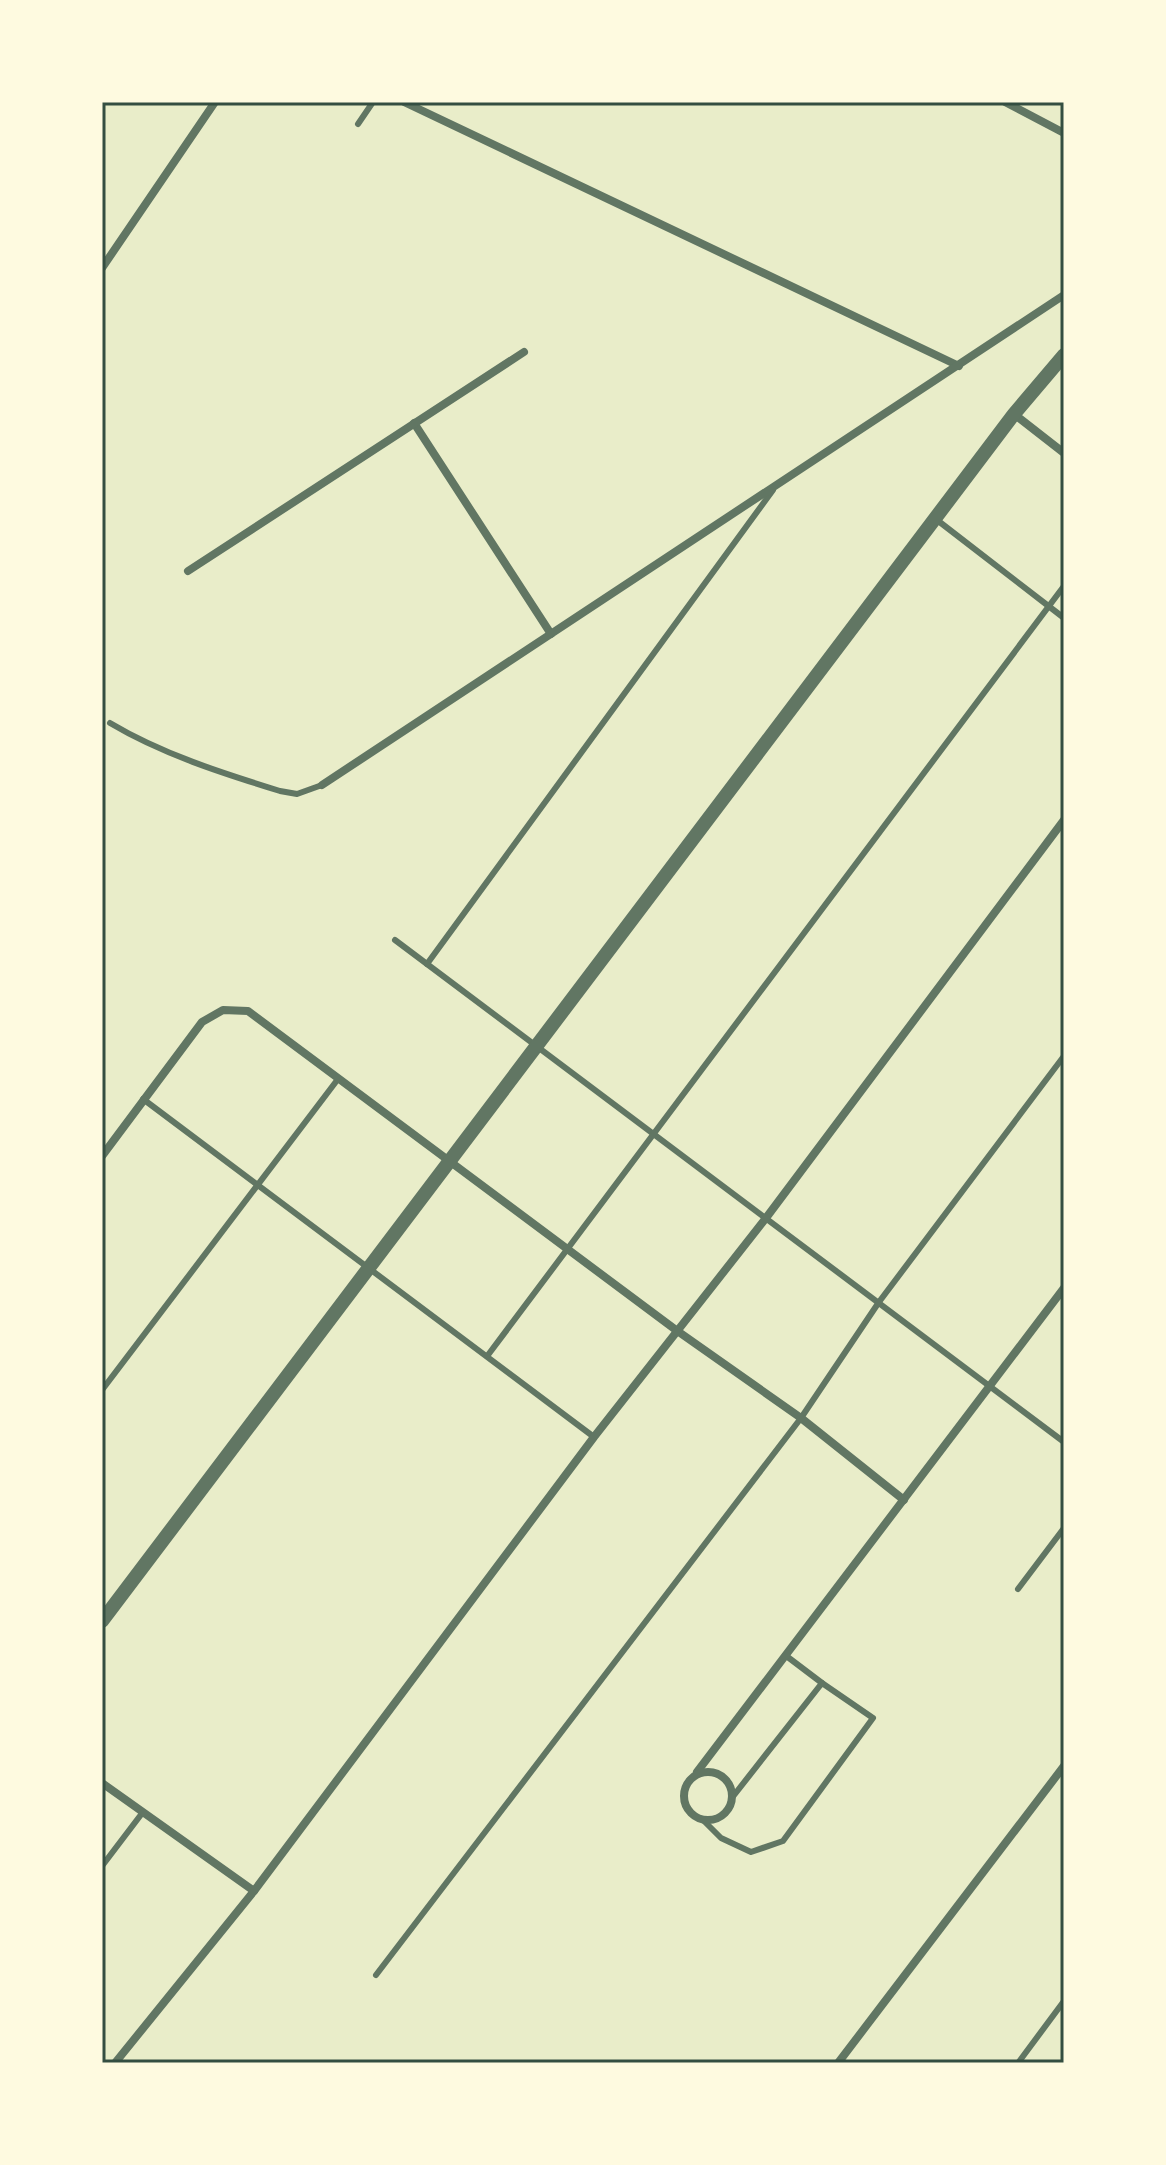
<svg xmlns="http://www.w3.org/2000/svg" width="1166" height="2165" font-family="Manrope,sans-serif">
	<rect width="100%" height="100%" fill="#e9edc9"/>
	<g fill="none" stroke-linecap="round" stroke-linejoin="round">
		<g stroke="#617663" stroke-width="6">
			<path d="M 358,124 L 373,102"/>
			<path d="M 937,520 L 1064,618"/>
			<path d="M 110,723 C 162,754 222,773 280,791 L 297,794 L 322,785"/>
			<path d="M 395,940 L 1064,1442"/>
			<path d="M 427,964 L 773,490"/>
			<path d="M 143,1099 L 594,1437"/>
			<path d="M 488,1355 L 1064,586"/>
			<path d="M 102,1390 L 338,1079"/>
			<path d="M 1018,1589 L 1064,1528"/>
			<path d="M 785,1655 L 822,1683"/>
			<path d="M 703,1820 L 721,1838 L 751,1852 L 783,1841 L 873,1718 L 822,1683 L 731,1799"/>
			<path d="M 102,1866 L 143,1812"/>
			<path d="M 376,1975 L 801,1418 L 879,1302 L 1064,1056"/>
			<path d="M 1018,2063 L 1064,2001"/>
		</g>
		<g stroke="#617663" stroke-width="8">
			<path d="M 404,102 L 959,366"/>
			<path d="M 1005,102 L 1064,133"/>
			<path d="M 102,268 L 215,102"/>
			<path d="M 1014,414 L 1064,453"/>
			<path d="M 414,423 L 551,634"/>
			<path d="M 188,571 L 524,352"/>
			<path d="M 322,785 L 1064,295"/>
			<path d="M 102,1156 L 202,1022 L 223,1010 L 248,1011 L 676,1330 L 801,1418 L 904,1500"/>
			<path d="M 697,1772 L 1064,1288"/>
			<circle cx="708" cy="1796" r="24"/>
			<path d="M 102,1783 L 254,1891"/>
			<path d="M 115,2063 L 254,1891 L 594,1437 L 766,1218 L 1064,820"/>
			<path d="M 838,2063 L 1064,1766"/>
		</g>
		<path stroke="#617663" stroke-width="14" d="M 102,1621 L 1014,414 L 1064,355"/>
	</g>
	<rect width="1166" height="2165" fill="none" stroke="#fefae0" stroke-width="208"/>
	<rect x="104" y="104" width="958" height="1957" fill="none" stroke="#344e41" stroke-width="3"/>
</svg>
